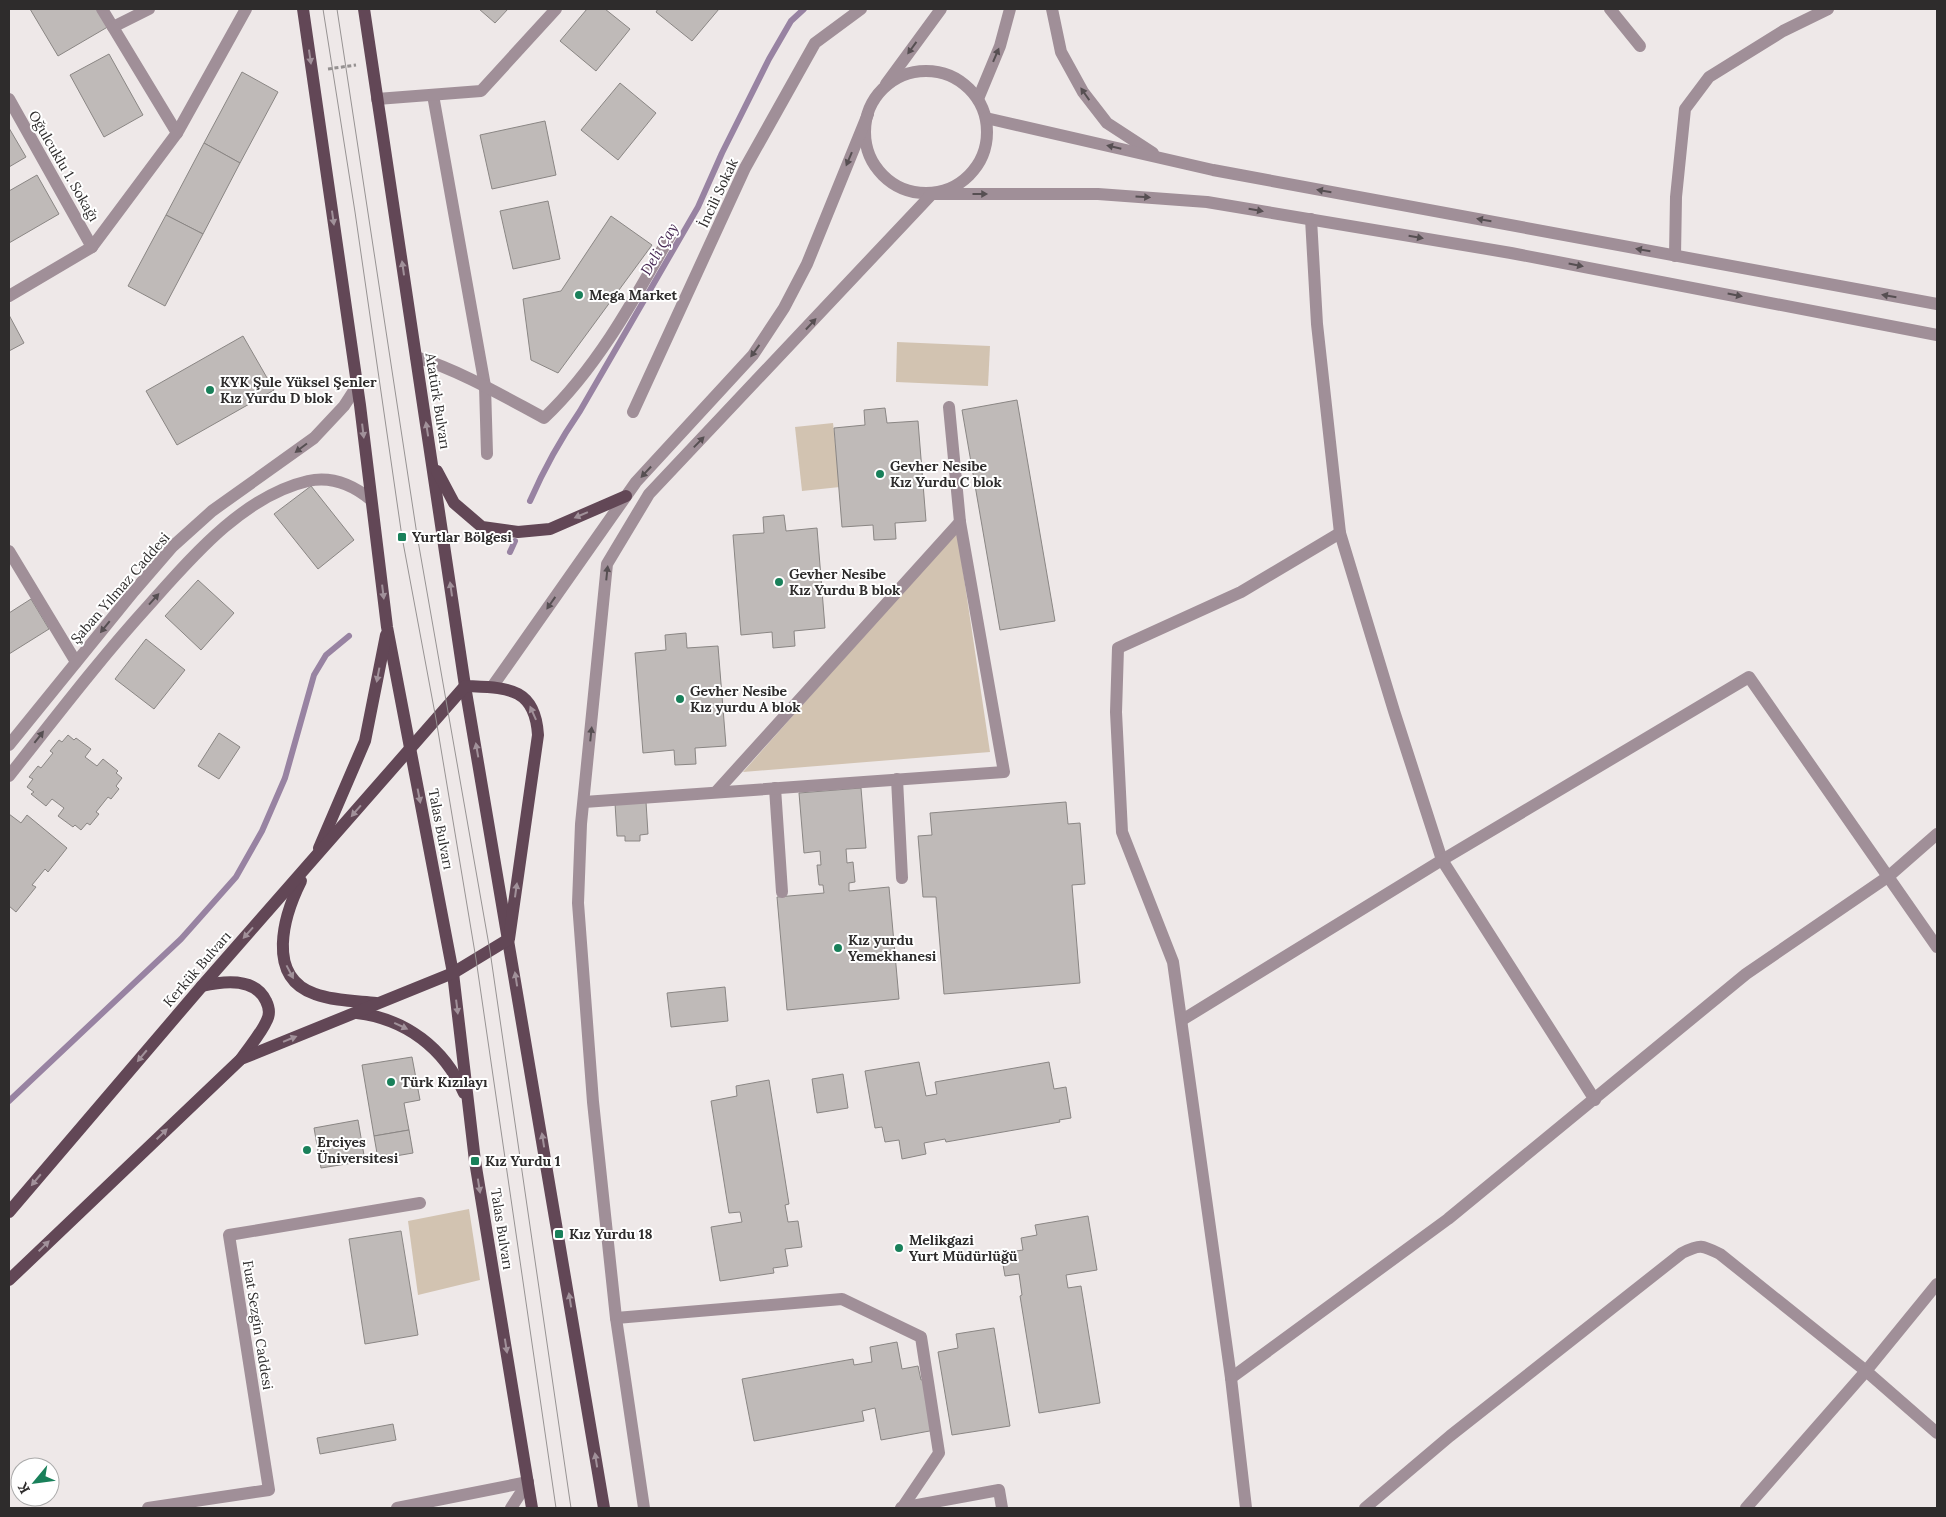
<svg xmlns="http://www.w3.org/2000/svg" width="1946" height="1517" font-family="Lora,serif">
	<rect width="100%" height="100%" fill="#eee8e8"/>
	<g fill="#d2c3b1">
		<path d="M 897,342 L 990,346 L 988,386 L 896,382 Z"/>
		<path d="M 833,423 L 840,487 L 802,491 L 795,427 Z"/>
		<path d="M 957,531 L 990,752 L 743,772 Z"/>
		<path d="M 469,1209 L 480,1280 L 418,1295 L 408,1221 Z"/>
	</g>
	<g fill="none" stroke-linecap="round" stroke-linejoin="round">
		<g stroke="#9883a2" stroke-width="6">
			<path d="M 530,501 C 544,469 560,440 580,411 L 698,207 L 722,153 L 769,59 L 791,21 L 804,9"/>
			<path d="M 510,552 L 515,541"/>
			<path d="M 9,1101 L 181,939 L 236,877 L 262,831 L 285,778 L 314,675 L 326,655 L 349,636"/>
		</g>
	</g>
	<g fill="#bfbab8" stroke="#8a8684">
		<path d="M 30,9 L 101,9 L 111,25 L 58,56 Z"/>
		<path d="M 479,9 L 508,9 L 495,23 Z"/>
		<path d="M 587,9 L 605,9 L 630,29 L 596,71 L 560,41 Z"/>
		<path d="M 658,9 L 719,9 L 692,41 L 656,12 Z"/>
		<path d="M 109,54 L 143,115 L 104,137 L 70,75 Z"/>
		<path d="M 242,72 L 278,92 L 240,163 L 204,143 Z"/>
		<path d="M 620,83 L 656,113 L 618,160 L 581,130 Z"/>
		<path d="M 545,121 L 556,175 L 492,189 L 480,135 Z"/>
		<path d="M 9,128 L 26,157 L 9,167 Z"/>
		<path d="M 204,143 L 240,163 L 203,234 L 166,215 Z"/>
		<path d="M 37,175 L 59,214 L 9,243 L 9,191 Z"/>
		<path d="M 548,201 L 560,259 L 513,269 L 500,211 Z"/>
		<path d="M 166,215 L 203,234 L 165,306 L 128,286 Z"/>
		<path d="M 611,216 L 652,245 L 558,373 L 531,360 L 523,299 L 561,291 Z"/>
		<path d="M 9,315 L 24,343 L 9,351 Z"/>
		<path d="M 243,336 L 274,390 L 177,445 L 146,391 Z"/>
		<path d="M 1017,400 L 1055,621 L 1000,630 L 962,410 Z"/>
		<path d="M 885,408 L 887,423 L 918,421 L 926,521 L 895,523 L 896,539 L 874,540 L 873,525 L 842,527 L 834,428 L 865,425 L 864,410 Z"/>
		<path d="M 311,486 L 354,540 L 318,569 L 274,514 Z"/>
		<path d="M 784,515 L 786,531 L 817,528 L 825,628 L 794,631 L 795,646 L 773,648 L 772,632 L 741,635 L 733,535 L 764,533 L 763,517 Z"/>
		<path d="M 198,580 L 234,613 L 201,650 L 165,616 Z"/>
		<path d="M 31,599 L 49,629 L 9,654 L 9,613 Z"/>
		<path d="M 686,633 L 687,648 L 718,646 L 726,746 L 695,748 L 696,764 L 675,765 L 674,750 L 643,753 L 635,653 L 666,650 L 665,635 Z"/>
		<path d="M 146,639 L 185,670 L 154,709 L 115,679 Z"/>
		<path d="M 219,733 L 240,747 L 219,779 L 198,766 Z"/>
		<path d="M 68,735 L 74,740 L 76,738 L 91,749 L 85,757 L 97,766 L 103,759 L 118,771 L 116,773 L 122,778 L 116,786 L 119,789 L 111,799 L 108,797 L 96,812 L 99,814 L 90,825 L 87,823 L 81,830 L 75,825 L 73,827 L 58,816 L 64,808 L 52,799 L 46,806 L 31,794 L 34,792 L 27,787 L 33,779 L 29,777 L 38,766 L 41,768 L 53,753 L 50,751 L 59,740 L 62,742 Z"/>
		<path d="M 861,788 L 866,848 L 846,849 L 847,863 L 853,862 L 855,882 L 849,883 L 849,891 L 889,887 L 899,999 L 787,1010 L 777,897 L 824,893 L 823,885 L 819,885 L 817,865 L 821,865 L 820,851 L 804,853 L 799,793 Z"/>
		<path d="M 646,802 L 648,834 L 640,835 L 640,841 L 625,841 L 625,836 L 617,836 L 615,803 Z"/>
		<path d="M 1066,802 L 1068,824 L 1080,823 L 1085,884 L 1072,885 L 1080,983 L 944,994 L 936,897 L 923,897 L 918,836 L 932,835 L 930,813 Z"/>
		<path d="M 9,814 L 21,823 L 27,815 L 67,848 L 48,872 L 45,869 L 32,885 L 36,887 L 16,912 L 9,906 Z"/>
		<path d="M 725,987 L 728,1021 L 671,1027 L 667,993 Z"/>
		<path d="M 412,1057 L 420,1100 L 404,1103 L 409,1130 L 374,1136 L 362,1065 Z"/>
		<path d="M 919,1062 L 926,1096 L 937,1094 L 935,1082 L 1049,1062 L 1054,1089 L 1066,1087 L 1071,1118 L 1059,1120 L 1060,1122 L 946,1142 L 945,1139 L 924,1143 L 926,1154 L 902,1159 L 899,1140 L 885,1142 L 882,1127 L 875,1128 L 865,1071 Z"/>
		<path d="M 843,1074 L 848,1108 L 817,1113 L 812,1079 Z"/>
		<path d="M 769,1080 L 789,1204 L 785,1205 L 788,1222 L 798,1221 L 802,1247 L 785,1249 L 788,1266 L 773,1268 L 774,1273 L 720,1281 L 711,1227 L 742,1222 L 740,1212 L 729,1213 L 711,1101 L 737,1096 L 736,1086 Z"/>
		<path d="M 358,1120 L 365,1161 L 321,1168 L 314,1128 Z"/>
		<path d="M 409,1130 L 413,1153 L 378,1159 L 374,1136 Z"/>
		<path d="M 1088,1216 L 1097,1270 L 1066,1275 L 1068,1288 L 1081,1286 L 1100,1403 L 1039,1413 L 1020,1296 L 1022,1295 L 1019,1274 L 1005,1276 L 1001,1253 L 1023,1250 L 1021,1238 L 1037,1235 L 1035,1225 Z"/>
		<path d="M 401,1231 L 418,1335 L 365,1344 L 349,1239 Z"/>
		<path d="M 994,1328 L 1010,1426 L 952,1435 L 938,1352 L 958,1348 L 956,1334 Z"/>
		<path d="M 897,1342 L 902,1369 L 918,1366 L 921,1380 L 925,1379 L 935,1430 L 881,1440 L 875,1408 L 862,1411 L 864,1421 L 754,1441 L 742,1379 L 853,1359 L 854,1365 L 872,1362 L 870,1347 Z"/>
		<path d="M 393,1424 L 396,1440 L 320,1454 L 317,1438 Z"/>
	</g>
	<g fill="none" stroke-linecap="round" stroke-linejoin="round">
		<path stroke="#959191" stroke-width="3" stroke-dasharray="4 2.5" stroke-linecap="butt" d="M 328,69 L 356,65"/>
		<g stroke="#a08f98" stroke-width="12">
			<path d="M 102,9 L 177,133"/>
			<path d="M 1052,9 L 1061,52 L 1083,92 L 1107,123 L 1153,153"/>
			<path d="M 1610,9 L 1640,46"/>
			<path d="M 113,27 L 149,9"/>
			<circle cx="926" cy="132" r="61"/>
			<path d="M 886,84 L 941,9"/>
			<path d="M 433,95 L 485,386 L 487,454"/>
			<path d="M 9,99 L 92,247"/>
			<path d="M 377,99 L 481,91 L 556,9"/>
			<path d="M 978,99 L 1000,46 L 1010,9"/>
			<path d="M 986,118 L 1213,170 L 1937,304"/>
			<path d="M 1311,219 L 1317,324 L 1340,533 L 1394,711 L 1442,860 L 1595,1100"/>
			<path d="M 1675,256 L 1676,197 L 1685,109 L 1709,77 L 1783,31 L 1828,9"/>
			<path d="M 9,296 L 92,247 L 177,133 L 246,9"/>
			<path d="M 416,357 C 461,371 503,396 544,418 C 598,367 635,298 671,234"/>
			<path d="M 633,412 L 745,168 L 815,43 L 861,9"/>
			<path d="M 9,551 L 76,662"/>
			<path d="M 492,687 L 636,482 L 753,355 L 784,308 L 807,264 L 868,114"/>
			<path d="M 9,745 L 134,591 L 172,547 L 212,511 L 314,438 L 344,406 L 357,386"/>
			<path d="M 9,776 C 55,718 99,660 149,605 C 191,558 243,496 308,481 C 332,476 353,485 371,500"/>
			<path d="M 897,779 L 902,878"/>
			<path d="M 775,788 L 782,892"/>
			<path d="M 716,792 L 960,522"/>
			<path d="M 584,802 L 1004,772 L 960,522 L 949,407"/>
			<path d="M 1182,1020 L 1442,860 L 1749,677 L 1937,947"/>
			<path d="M 616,1318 L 842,1299 L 921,1337 L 939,1453 L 902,1508"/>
			<path d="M 1231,1378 L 1448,1219 L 1746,974 L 1889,876 L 1937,834"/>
			<path d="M 148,1508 L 269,1490 L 229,1235 L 420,1203"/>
			<path d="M 397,1508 L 528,1482"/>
			<path d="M 511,1508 L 528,1482"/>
			<path d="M 644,1508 L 616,1318 L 593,1102 L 578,903 L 581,824 L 607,564 L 649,494 L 932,194 L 1098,194 L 1207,202 L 1511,253 L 1937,335"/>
			<path d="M 901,1508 L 999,1490 L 1002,1508"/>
			<path d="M 1246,1508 L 1231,1378 L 1173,962 L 1122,832 L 1116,712 L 1118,648 L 1241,592 L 1340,533"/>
			<path d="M 1365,1508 L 1450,1436 L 1682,1253 C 1700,1244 1702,1245 1720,1254 L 1866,1371 L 1937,1284"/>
			<path d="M 1746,1508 L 1866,1371 L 1937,1433"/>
		</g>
		<g stroke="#624756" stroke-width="12">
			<path d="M 303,9 L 360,405 L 387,627 L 453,973 L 475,1161 L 532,1508"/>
			<path d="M 364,9 L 465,686 L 604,1508"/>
			<path d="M 437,471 L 454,503 L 482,527 L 518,532 L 550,529 L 626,496"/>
			<path d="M 319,848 L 365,741 L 386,635"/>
			<path d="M 301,881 C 284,915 265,977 315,994 C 334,1001 357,1001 376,1003"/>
			<path d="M 202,986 C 223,981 255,977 266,1001 C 269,1007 270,1014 267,1020 C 261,1034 249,1047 241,1059"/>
			<path d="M 357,1013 C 406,1019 444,1048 464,1093"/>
			<path d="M 9,1212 L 202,986 L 465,686 C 506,688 535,686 538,735 L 509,939 L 453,973 L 241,1059 L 9,1280"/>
		</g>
		<g stroke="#979393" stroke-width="1">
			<path d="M 323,9 L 355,212 L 402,537 L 436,719 L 476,959 L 556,1508"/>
			<path d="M 337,9 L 417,535 L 490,951 L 571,1508"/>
		</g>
	</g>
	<defs><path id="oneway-solid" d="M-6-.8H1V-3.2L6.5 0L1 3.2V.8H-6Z" transform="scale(1.25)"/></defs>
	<g fill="#564f52">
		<use href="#oneway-solid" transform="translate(912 48) rotate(126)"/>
		<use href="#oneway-solid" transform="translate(996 55) rotate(-67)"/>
		<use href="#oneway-solid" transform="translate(1085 94) rotate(-125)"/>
		<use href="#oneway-solid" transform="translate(1114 147) rotate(-167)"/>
		<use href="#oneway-solid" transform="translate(849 159) rotate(113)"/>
		<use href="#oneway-solid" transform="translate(1324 191) rotate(-170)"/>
		<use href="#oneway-solid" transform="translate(980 194)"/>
		<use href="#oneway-solid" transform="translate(1143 197) rotate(4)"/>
		<use href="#oneway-solid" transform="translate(1256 210) rotate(10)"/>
		<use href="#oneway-solid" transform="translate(1484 220) rotate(-170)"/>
		<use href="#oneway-solid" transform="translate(1416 237) rotate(10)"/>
		<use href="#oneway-solid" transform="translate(1643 250) rotate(-170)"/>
		<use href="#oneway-solid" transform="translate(1576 265) rotate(11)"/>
		<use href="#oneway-solid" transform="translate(1735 295) rotate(11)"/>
		<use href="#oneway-solid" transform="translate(1889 296) rotate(-170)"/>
		<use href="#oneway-solid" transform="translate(811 324) rotate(-47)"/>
		<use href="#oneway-solid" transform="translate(755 351) rotate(126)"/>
		<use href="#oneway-solid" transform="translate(699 442) rotate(-46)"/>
		<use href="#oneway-solid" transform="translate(301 448) rotate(143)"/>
		<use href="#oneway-solid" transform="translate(646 472) rotate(133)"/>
		<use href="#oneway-solid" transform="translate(607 573) rotate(-84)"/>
		<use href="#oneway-solid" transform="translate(154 599) rotate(-48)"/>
		<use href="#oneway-solid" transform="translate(551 603) rotate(125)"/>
		<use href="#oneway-solid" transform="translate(105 627) rotate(129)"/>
		<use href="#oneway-solid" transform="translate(591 734) rotate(-84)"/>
		<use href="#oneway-solid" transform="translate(39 737) rotate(-52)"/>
	</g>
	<g fill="#a1919a">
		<use href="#oneway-solid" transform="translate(310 57) rotate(82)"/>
		<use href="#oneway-solid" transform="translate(333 218) rotate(82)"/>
		<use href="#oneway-solid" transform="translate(403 268) rotate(-98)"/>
		<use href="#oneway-solid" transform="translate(427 429) rotate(-99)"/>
		<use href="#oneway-solid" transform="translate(363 431) rotate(83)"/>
		<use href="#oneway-solid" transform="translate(581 515) rotate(157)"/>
		<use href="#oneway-solid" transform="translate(451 589) rotate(-98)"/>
		<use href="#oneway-solid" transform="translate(383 592) rotate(83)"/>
		<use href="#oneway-solid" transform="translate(378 675) rotate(101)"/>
		<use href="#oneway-solid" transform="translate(533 713) rotate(-114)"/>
		<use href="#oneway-solid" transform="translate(477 750) rotate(-100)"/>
		<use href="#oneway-solid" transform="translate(419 796) rotate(79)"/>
		<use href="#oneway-solid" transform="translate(356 811) rotate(131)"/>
		<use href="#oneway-solid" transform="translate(516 890) rotate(-82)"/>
		<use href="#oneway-solid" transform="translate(248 933) rotate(132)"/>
		<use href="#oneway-solid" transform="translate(290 972) rotate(62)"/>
		<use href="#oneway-solid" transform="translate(516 979) rotate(-99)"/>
		<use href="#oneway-solid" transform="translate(457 1007) rotate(83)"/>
		<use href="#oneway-solid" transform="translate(401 1026) rotate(25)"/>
		<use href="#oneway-solid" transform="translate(290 1039) rotate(-22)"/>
		<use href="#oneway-solid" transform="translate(142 1056) rotate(130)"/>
		<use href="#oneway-solid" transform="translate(162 1134) rotate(-44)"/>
		<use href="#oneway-solid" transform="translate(543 1140) rotate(-99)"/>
		<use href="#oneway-solid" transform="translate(36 1180) rotate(130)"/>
		<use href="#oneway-solid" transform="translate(479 1186) rotate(81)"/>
		<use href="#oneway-solid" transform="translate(44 1246) rotate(-44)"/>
		<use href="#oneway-solid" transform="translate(570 1300) rotate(-99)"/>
		<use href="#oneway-solid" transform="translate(506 1346) rotate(81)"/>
		<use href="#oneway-solid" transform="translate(596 1460) rotate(-99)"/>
	</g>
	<g fill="#19805a" stroke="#fff" stroke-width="2">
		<circle cx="579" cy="295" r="5"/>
		<circle cx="210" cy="390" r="5"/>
		<circle cx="880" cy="474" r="5"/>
		<rect x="397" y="532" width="10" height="10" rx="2.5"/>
		<circle cx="779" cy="582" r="5"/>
		<circle cx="680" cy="699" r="5"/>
		<circle cx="838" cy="948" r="5"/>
		<circle cx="391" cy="1082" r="5"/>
		<circle cx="307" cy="1150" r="5"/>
		<rect x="470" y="1156" width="10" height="10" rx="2.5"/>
		<rect x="554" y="1229" width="10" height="10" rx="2.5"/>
		<circle cx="899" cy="1248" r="5"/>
	</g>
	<g text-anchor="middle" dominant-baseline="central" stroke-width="4" stroke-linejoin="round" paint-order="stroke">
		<g font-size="14" fill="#2e2c2c" stroke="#fff">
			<text transform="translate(64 166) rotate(60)">Oğulcuklu 1. Sokağı</text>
			<text transform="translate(718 193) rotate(-65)">İncili Sokak</text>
			<text transform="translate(438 401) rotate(81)">Atatürk Bulvarı</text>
			<text transform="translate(120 588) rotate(-49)">Şaban Yılmaz Caddesi</text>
			<text transform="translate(441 829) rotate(79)">Talas Bulvarı</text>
			<text transform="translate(197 969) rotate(-49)">Kerkük Bulvarı</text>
			<text transform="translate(502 1229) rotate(81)">Talas Bulvarı</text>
			<text transform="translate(258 1325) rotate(81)">Fuat Sezgin Caddesi</text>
		</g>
		<g font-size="14" font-weight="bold" fill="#2e2c2c" stroke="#fff" text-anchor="start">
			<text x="589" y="295">Mega Market</text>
			<text x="220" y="382">KYK Şule Yüksel Şenler<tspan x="220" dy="16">Kız Yurdu D blok</tspan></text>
			<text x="890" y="466">Gevher Nesibe<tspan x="890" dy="16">Kız Yurdu C blok</tspan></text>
			<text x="412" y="537">Yurtlar Bölgesi</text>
			<text x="789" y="574">Gevher Nesibe<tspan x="789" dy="16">Kız Yurdu B blok</tspan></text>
			<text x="690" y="691">Gevher Nesibe<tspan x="690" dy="16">Kız yurdu A blok</tspan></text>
			<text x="848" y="940">Kız yurdu<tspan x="848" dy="16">Yemekhanesi</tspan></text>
			<text x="401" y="1082">Türk Kızılayı</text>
			<text x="317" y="1142">Erciyes<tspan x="317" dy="16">Üniversitesi</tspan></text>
			<text x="485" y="1161">Kız Yurdu 1</text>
			<text x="569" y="1234">Kız Yurdu 18</text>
			<text x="909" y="1240">Melikgazi<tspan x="909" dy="16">Yurt Müdürlüğü</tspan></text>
		</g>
		<g font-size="15" font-style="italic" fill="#462752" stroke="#fff">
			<text transform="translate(659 249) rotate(-59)">Deli Çay</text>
		</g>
	</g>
	<rect width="1946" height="1517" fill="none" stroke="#2e2c2c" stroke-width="20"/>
	<g transform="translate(35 1482) rotate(241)"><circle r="24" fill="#ffffff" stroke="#ababab"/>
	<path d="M0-4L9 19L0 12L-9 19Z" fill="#19805a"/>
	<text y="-8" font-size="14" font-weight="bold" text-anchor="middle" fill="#2e2c2c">K</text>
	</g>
</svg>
